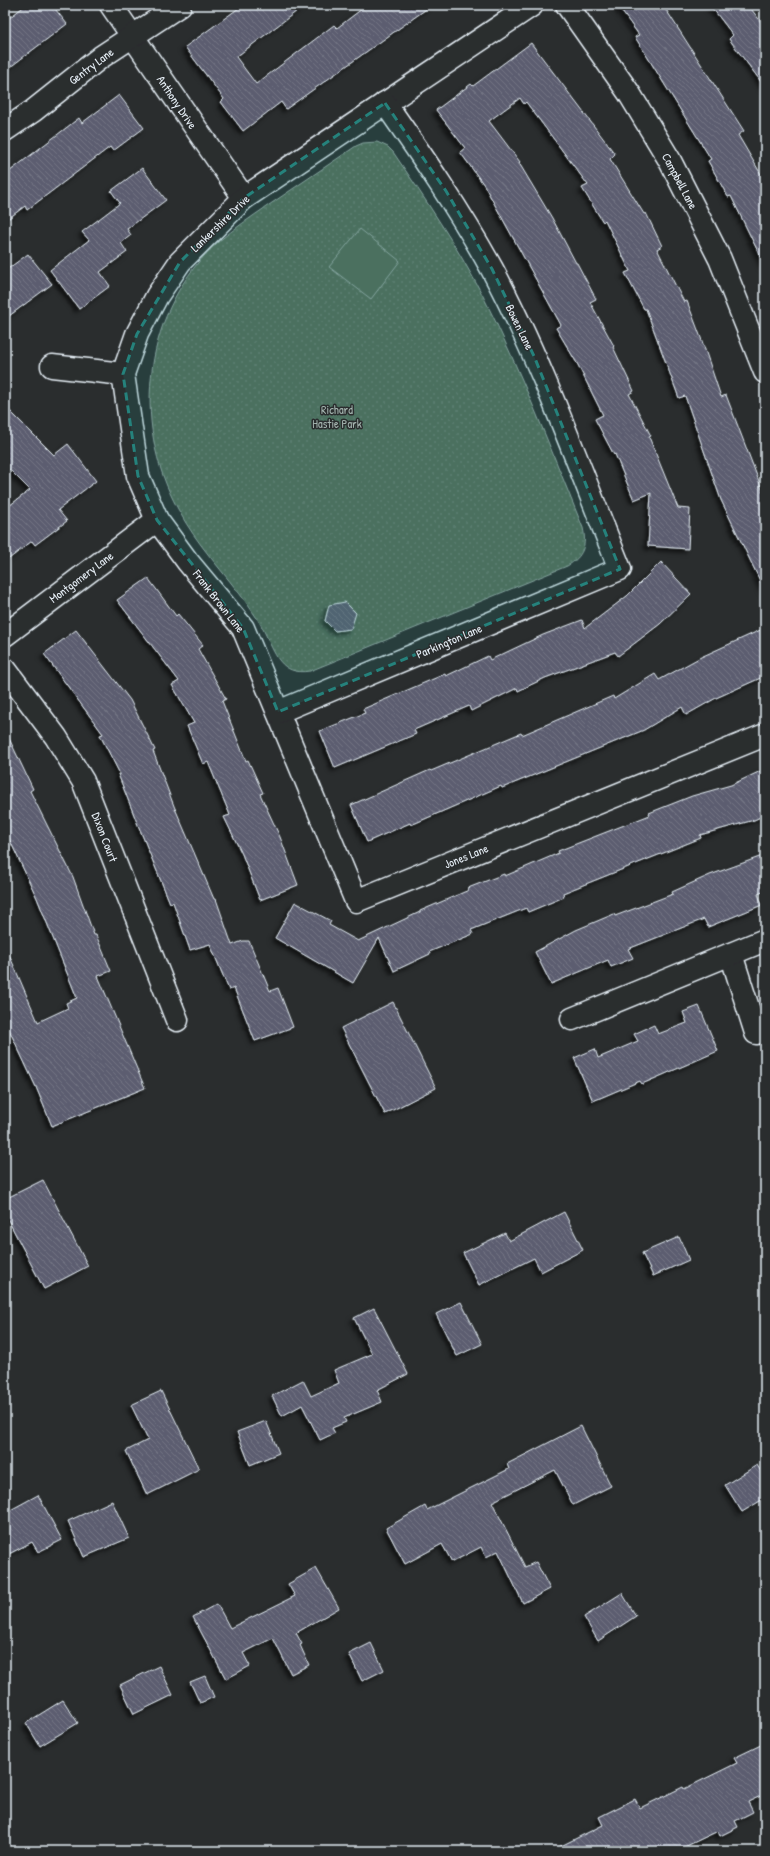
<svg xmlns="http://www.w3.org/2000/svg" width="770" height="1856" font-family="'Patrick Hand',sans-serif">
	<defs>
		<pattern id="park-dots" width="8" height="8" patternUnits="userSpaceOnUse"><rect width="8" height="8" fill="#546c59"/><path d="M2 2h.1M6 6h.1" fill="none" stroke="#6d8172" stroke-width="1.8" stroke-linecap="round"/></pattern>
		<pattern id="building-back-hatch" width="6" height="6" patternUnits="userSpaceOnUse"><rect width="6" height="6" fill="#5b5d6f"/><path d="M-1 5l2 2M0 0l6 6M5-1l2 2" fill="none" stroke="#737584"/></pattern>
		<filter id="shadow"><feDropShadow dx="-3.5" dy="3.5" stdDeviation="2" flood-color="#0009"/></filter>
	</defs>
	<rect width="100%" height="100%" fill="#2a2d2e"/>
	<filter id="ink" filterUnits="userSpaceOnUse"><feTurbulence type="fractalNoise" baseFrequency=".025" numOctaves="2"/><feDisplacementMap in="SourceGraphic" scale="8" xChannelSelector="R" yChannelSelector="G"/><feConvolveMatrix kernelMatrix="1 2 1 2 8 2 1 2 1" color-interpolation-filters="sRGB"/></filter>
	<g filter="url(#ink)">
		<path fill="url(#park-dots)" stroke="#9eaea8" d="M 377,142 L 388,147 L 393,152 C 425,199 457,246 483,296 C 521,371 551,450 583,528 C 587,545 583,557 567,566 L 310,671 C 280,676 275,653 264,631 C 260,622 254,614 248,605 C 225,573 196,544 178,509 C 130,422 144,308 219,241 C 234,229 250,218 266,207 C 296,187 326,166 356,146 L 363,143 Z"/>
		<path fill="#546c59" stroke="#9eaea8" d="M 360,229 L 400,261 L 371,299 L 329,267 Z"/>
		<g fill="url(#building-back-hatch)" stroke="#e8f1f8" filter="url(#shadow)">
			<path d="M 26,5 L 52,5 L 67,24 L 5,71 L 5,21 Z"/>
			<path d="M 243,5 L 305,5 L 236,57 L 256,84 L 334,25 L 337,28 L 367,5 L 432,5 L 286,109 L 281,102 L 243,131 L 221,102 L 224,99 L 185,47 Z"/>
			<path d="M 617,5 L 663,5 L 744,131 L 738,135 L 765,181 L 765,266 L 731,196 L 728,197 L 708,161 L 711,159 L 635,37 L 639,35 Z"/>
			<path d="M 710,5 L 748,5 L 765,27 L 765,87 L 729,39 L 733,35 Z"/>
			<path d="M 531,43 L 615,154 L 610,159 L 644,214 L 646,213 L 662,246 L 657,249 L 684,302 L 687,301 L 701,338 L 721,397 L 726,395 L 765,497 L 765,591 L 721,500 L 685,396 L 679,398 L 646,309 L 644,309 L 625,273 L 630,271 L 605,220 L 603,222 L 582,188 L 588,185 L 526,102 L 524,104 L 520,98 L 489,121 L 520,162 L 519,163 L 552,218 L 576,263 L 577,263 L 596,299 L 590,302 L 614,346 L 613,347 L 634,391 L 629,394 L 651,436 L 649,437 L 678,508 L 690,509 L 688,549 L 648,546 L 651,493 L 634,500 L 615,454 L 614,455 L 595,419 L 603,415 L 578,365 L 556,328 L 561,325 L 484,185 L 460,152 L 465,148 L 436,110 L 471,84 L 473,86 Z"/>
			<path d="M 119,95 L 144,128 L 113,151 L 110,147 L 27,210 L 25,206 L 5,221 L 5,175 L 79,118 L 82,123 Z"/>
			<path d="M 142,168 L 166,200 L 127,229 L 131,235 L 121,243 L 127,252 L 100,272 L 110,286 L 79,309 L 50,270 L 89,240 L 82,232 L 120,203 L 111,191 Z"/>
			<path d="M 28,254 L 52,284 L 5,319 L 5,271 Z"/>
			<path d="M 5,406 L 54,455 L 68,444 L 96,481 L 58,510 L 67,521 L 35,545 L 32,541 L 5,562 L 5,509 L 30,490 L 5,465 Z"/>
			<path d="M 661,562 L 691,594 L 660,624 L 618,656 L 615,652 L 545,678 L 518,691 L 517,688 L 471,711 L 469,706 L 414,730 L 416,734 L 335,768 L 320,731 L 365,713 L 363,709 L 445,674 L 446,676 L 488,656 L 490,660 L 543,635 L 582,620 L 585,628 L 627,596 Z"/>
			<path d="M 148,578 L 176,616 L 178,614 L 203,645 L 198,649 L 226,699 L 222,701 L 246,761 L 248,760 L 263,793 L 260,794 L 280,837 L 298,885 L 260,900 L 242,854 L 224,817 L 230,815 L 208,762 L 203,764 L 187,726 L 194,723 L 172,685 L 179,681 L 117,600 Z"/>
			<path d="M 345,602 L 356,613 L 351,629 L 335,631 L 325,621 L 329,605 Z"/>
			<path d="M 765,628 L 765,676 L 716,698 L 686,715 L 682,707 L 644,730 L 502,788 L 501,786 L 411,825 L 410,823 L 367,842 L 351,805 L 430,770 L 431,771 L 521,733 L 522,735 L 613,696 L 614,699 L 655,674 L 659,680 L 701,657 Z"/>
			<path d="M 76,630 L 130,700 L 155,750 L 153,751 L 174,806 L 214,899 L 216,899 L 232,945 L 243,941 L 249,941 L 270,991 L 278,988 L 293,1027 L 255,1041 L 234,988 L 229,990 L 210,944 L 190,950 L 173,902 L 170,903 L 136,820 L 118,774 L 120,774 L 100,735 L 103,734 L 44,654 Z"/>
			<path d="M 5,730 L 33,789 L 30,791 L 73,877 L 94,935 L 96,935 L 111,971 L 98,976 L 145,1088 L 52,1126 L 36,1087 L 5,1021 L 5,945 L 38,1022 L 68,1008 L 66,1003 L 77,998 L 37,898 L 5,830 Z"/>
			<path d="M 765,769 L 765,815 L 754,820 L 700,835 L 701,838 L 563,893 L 564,897 L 528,912 L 526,908 L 471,930 L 473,934 L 429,952 L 430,954 L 394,971 L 379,938 L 353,983 L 275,938 L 295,902 L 331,921 L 329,925 L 358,941 L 420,912 L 420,911 L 469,890 L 468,888 L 504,874 L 505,876 L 559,853 L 558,851 L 650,815 L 649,813 L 692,796 L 731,785 Z"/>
			<path d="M 765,855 L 765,891 L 758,894 L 762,905 L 708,927 L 704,919 L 628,949 L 633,958 L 611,967 L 608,960 L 551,984 L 535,952 L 576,930 L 614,914 L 615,916 L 673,894 L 672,892 L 710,875 Z"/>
			<path d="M 393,1002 L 436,1088 L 385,1114 L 341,1028 Z"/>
			<path d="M 699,1006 L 718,1051 L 642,1084 L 640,1081 L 593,1101 L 574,1058 L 595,1049 L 598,1058 L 638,1041 L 634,1034 L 654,1025 L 658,1034 L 687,1023 L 683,1012 Z"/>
			<path d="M 43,1180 L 88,1266 L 44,1289 L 5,1214 L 5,1199 Z"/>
			<path d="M 564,1212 L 583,1250 L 541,1272 L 534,1258 L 479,1285 L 463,1253 L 505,1233 L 509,1241 Z"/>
			<path d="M 679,1237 L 689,1260 L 653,1276 L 642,1253 Z"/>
			<path d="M 461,1302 L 482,1344 L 457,1356 L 436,1314 Z"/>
			<path d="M 374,1308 L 408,1374 L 377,1390 L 382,1402 L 344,1418 L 346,1422 L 332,1428 L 335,1433 L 320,1440 L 302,1405 L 282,1416 L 272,1396 L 303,1380 L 311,1396 L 339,1383 L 334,1370 L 372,1354 L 354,1318 Z"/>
			<path d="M 161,1391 L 199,1469 L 147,1495 L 126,1451 L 148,1440 L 131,1405 Z"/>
			<path d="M 266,1421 L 279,1453 L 250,1465 L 237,1432 Z"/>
			<path d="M 581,1426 L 611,1486 L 573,1505 L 555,1470 L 492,1502 L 525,1567 L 536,1562 L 550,1589 L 523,1603 L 498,1551 L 486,1557 L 481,1547 L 452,1562 L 442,1544 L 405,1564 L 386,1528 L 425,1506 L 427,1510 L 509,1469 L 507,1464 Z"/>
			<path d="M 757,1465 L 765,1478 L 765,1498 L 742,1512 L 725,1485 Z"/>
			<path d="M 38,1495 L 62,1540 L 38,1552 L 32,1542 L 5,1556 L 5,1513 Z"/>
			<path d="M 112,1501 L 129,1538 L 84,1557 L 68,1521 Z"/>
			<path d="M 316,1568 L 339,1608 L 296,1633 L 302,1644 L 300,1645 L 309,1665 L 291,1674 L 273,1638 L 243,1653 L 250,1666 L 226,1679 L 193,1617 L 217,1604 L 230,1628 L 295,1596 L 288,1584 Z"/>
			<path d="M 622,1593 L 636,1616 L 598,1641 L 584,1617 Z"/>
			<path d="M 371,1643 L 384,1670 L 362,1681 L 349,1654 Z"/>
			<path d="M 159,1666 L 173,1695 L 134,1714 L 120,1685 Z"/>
			<path d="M 205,1676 L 214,1697 L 200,1703 L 190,1682 Z"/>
			<path d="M 63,1700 L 78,1723 L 40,1746 L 26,1723 Z"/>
			<path d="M 765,1743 L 765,1794 L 748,1802 L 753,1812 L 735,1821 L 738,1827 L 720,1836 L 718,1831 L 676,1851 L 551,1851 L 603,1825 L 599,1817 L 635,1799 L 640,1808 L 683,1787 L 684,1789 L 737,1763 L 734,1758 Z"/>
		</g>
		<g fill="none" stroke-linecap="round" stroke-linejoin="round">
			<defs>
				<g id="minor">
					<path d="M 111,5 L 244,198"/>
					<path d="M 532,5 L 244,198 L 180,262 L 157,296 L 137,334 L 123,374 L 138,476 L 157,520 L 188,562 L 243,628 L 356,901 L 765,735"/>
					<path d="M 567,5 L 629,93 L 669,159 L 720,259 L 765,372"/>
					<path d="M 5,130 L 33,111 L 101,57 L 180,5"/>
					<path d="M 52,366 L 123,374"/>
					<path d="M 5,635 L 157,520"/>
					<path d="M 5,669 L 56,737 L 83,781 L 177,1020"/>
					<path d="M 278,712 L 620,569 C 580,470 542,362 492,269 C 460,211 423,157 385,103"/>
					<path d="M 731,954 L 756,1033"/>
					<path d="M 572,1019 L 765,940"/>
				</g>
			</defs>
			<use href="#minor" stroke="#e8f1f8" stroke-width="25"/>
			<use href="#minor" stroke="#2a2d2e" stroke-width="22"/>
		</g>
	</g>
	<path fill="#25827c" fill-opacity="0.2" stroke="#25827c" stroke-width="3" stroke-dasharray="8 5" stroke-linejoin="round" d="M 385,103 L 446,191 L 492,269 L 534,356 L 620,569 L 278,712 L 243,628 L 157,520 L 138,476 L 123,374 L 137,334 L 180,262 L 244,198 Z"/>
	<g text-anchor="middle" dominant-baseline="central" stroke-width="3" stroke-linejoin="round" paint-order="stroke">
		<g font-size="12" fill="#e8f1f8" stroke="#2a2d2e">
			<text transform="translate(91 66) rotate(-37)">Gentry Lane</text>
			<text transform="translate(177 102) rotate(56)">Anthony Drive</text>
			<text transform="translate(680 181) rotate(62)">Campbell Lane</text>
			<text transform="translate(220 223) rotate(-44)">Lankershire Drive</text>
			<text transform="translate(520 327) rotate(64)">Bowen Lane</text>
			<text transform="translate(81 577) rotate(-37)">Montgomery Lane</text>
			<text transform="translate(219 601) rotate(52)">Frank Brown Lane</text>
			<text transform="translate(449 641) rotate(-23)">Parkington Lane</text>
			<text transform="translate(105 837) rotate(69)">Dixon Court</text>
			<text transform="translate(466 856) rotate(-22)">Jones Lane</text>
		</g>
		<g font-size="12" fill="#a5b5b0" stroke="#2a2d2e">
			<text x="337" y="409">Richard<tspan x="337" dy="14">Hastie Park</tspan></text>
		</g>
	</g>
	<rect width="770" height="1856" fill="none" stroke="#2a2d2e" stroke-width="20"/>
	<rect x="10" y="10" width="750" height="1836" fill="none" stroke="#e8f1f8" stroke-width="1.5" filter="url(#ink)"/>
</svg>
